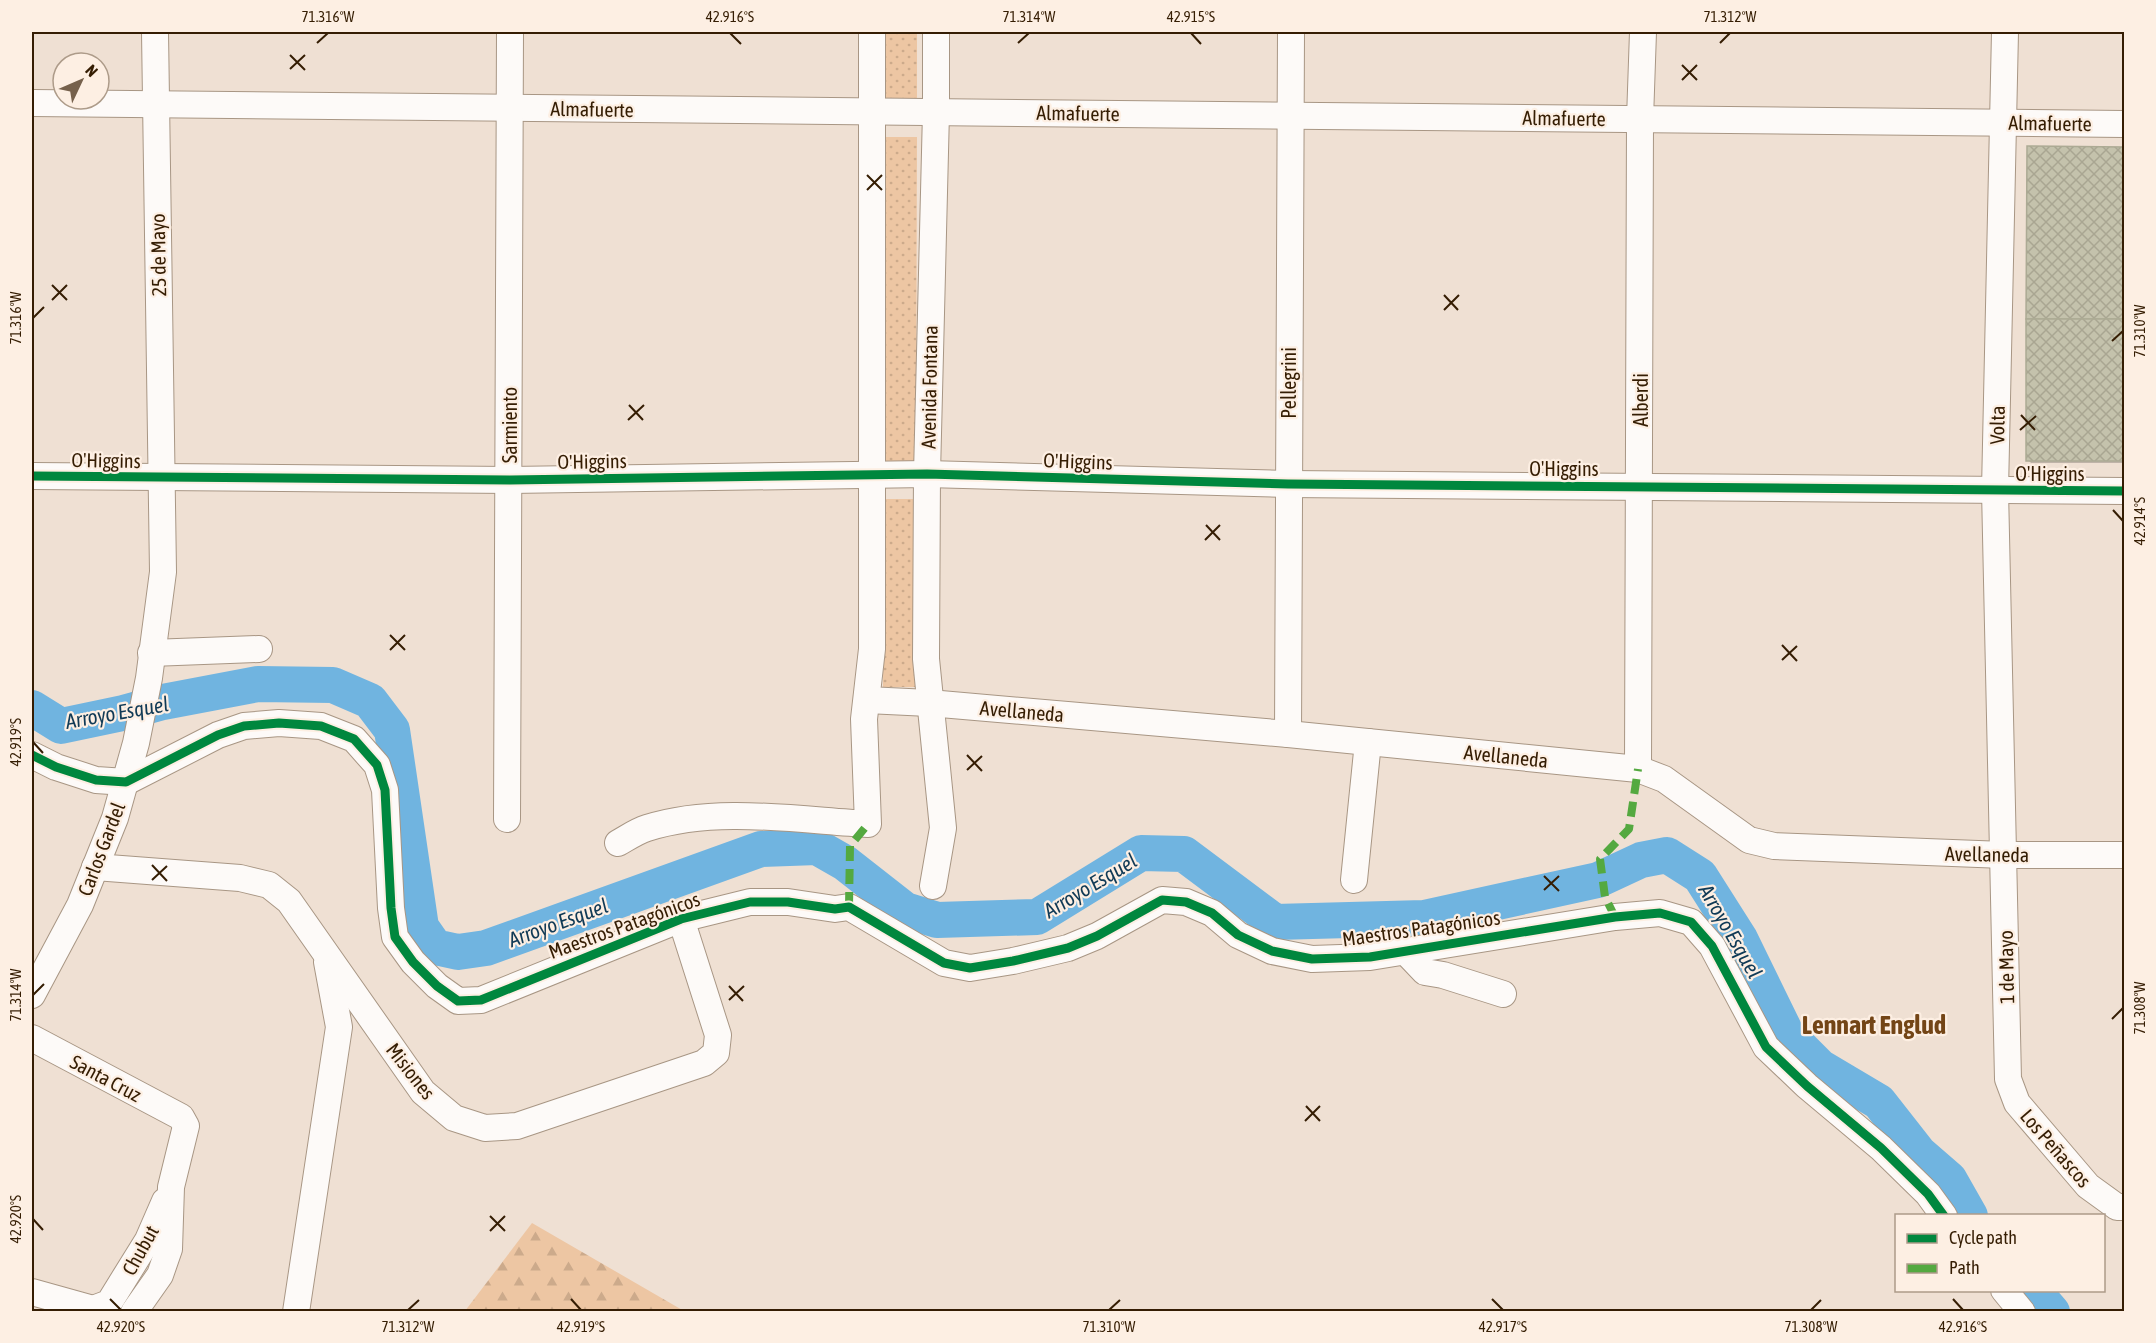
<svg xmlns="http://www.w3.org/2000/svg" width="2156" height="1343" font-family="'Asap Condensed',sans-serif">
	<defs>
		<pattern id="grass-dots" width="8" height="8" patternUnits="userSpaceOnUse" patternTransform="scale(1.5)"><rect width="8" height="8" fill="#edc6a3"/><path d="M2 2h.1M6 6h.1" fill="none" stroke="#ccaa8b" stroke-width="1.8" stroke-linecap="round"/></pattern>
		<pattern id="forest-firs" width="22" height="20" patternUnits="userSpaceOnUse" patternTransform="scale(1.5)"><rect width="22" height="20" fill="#edc6a3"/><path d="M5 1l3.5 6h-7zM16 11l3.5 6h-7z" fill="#ccaa8b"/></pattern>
		<pattern id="building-cross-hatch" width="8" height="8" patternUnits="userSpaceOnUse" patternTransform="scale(1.5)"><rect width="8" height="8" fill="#c4c2ac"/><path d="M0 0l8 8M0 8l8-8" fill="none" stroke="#a9a692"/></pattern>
	</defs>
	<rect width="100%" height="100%" fill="#efe0d3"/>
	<g fill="url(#grass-dots)">
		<rect x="883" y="32" width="34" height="68"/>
		<path d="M 883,137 L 917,137 L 916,463 L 882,463 Z"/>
		<path d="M 884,499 L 918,499 L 917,687 L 883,687 Z"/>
	</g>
	<path fill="url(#forest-firs)" d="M 532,1223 L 684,1311 L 465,1311 Z"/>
	<path fill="#0003" d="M 2029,148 L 2124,149 L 2124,463 L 2031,463 L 2028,460 Z"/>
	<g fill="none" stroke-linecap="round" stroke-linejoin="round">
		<g stroke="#70b4e0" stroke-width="36">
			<path d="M 32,708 L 61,726 L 123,713 L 163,702 L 258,684 L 333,685 L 370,701 L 392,730 L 421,927 L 435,947 L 458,952 L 486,948 L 761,849 L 817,847 L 845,863 L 905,910 L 937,920 L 1037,917 L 1141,853 L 1184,854 L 1275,922 L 1424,918 L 1598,880 L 1641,860 L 1667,855 L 1700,876 L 1740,939 L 1786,1033 L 1820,1067 L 1879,1102 L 1919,1153 L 1949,1179 L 1970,1216"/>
			<path d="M 2033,1290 L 2052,1312"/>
		</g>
	</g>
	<g fill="url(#building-cross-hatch)" stroke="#acaa94" stroke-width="1.5">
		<path d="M 2027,146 L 2124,147 L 2124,319 L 2026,319 Z"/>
		<rect x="2026" y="319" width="98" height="142"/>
	</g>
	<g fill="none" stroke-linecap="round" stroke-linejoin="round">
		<defs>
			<g id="minor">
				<path d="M 2005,32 L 1995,490 L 2008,1079 L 2017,1103 L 2088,1186 L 2117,1207 L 2124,1207"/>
				<path d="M 32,103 L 2124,124"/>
				<path d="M 32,476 L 510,480 L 927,474 L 1288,484 L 2124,491"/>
				<path d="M 151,653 L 259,649"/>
				<path d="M 867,700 L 929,703 L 1288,734 L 1638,769 L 1664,779 L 1749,840 L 1774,846 L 2004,855 L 2124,855"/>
				<path d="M 1288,734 L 1291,32"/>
				<path d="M 32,755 L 56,767 L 96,780 L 126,782 L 218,735 L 244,726 L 279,723 L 321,726 L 354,739 L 377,765 L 385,790 L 391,908 L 395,937 L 413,962 L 437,986 L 458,1001 L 481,1000 L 681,919 L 750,902 L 788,902 L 835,909 L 849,907 L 944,963 L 970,968 L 1013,961 L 1068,948 L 1097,936 L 1162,900 L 1186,902 L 1212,913 L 1238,935 L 1272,951 L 1312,959 L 1370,957 L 1615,917 L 1660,913 L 1691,922 L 1712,946 L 1766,1047 L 1807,1086 L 1881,1148 L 1928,1194 L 1944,1216"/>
				<path d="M 1638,769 L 1640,119 L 1643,32"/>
				<path d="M 507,819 L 510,32"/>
				<path d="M 618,843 C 627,838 637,831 647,828 C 715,806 798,820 868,824 L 864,719 L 872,649 L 872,32"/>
				<path d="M 95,867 L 240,878 L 269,885 L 289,901 L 423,1092 L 454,1118 L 485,1128 L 517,1126 L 704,1063 L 716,1053 L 718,1035 L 681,919"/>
				<path d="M 1354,880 L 1368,742"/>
				<path d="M 933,886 L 943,828 L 926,659 L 927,474 L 936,112 L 936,32"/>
				<path d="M 1405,951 L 1425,972 L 1443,975 L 1503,994"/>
				<path d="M 32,995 L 80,905 L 115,818 L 136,743 L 149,678 L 163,572 L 155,32"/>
				<path d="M 32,1038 L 181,1117 L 186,1126 L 171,1187 L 169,1249 L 160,1275 L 134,1312"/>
				<path d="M 2004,1290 L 2022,1312"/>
				<path d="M 32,1292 L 93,1309 L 109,1303 L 148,1240 L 165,1201"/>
				<path d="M 296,1312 L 339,1027 L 327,962"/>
			</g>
		</defs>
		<use href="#minor" stroke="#a89684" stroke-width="28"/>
		<use href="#minor" stroke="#fdfaf8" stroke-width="26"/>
		<g stroke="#54a940" stroke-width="8" stroke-dasharray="15 8" stroke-linecap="butt">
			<path d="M 849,907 L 850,846 L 868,824"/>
			<path d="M 1615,917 L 1605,897 L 1600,859 L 1629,829 L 1638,769"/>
		</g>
		<defs>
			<g id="cycleway">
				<path d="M 32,476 L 510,480 L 927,474 L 1288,484 L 2124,491"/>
				<path d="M 32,755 L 56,767 L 96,780 L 126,782 L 218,735 L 244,726 L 279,723 L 321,726 L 354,739 L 377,765 L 385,790 L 391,908 L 395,937 L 413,962 L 437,986 L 458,1001 L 481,1000 L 681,919 L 750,902 L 788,902 L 835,909 L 849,907 L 944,963 L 970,968 L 1013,961 L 1068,948 L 1097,936 L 1162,900 L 1186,902 L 1212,913 L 1238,935 L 1272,951 L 1312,959 L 1370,957 L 1615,917 L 1660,913 L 1691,922 L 1712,946 L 1766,1047 L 1807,1086 L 1881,1148 L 1928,1194 L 1944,1216"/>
			</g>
		</defs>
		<use href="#cycleway" stroke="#fdefe3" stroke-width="13"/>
		<use href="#cycleway" stroke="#00873e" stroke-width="9"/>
	</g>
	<path fill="none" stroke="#351d03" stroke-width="2" d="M 730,33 L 741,44M 1191,33 L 1201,44M 317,43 L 328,33M 1018,43 L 1029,33M 1720,43 L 1730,33M 290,55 L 305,70M 1682,65 L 1697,80M 290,69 L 305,55M 1682,80 L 1697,65M 867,175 L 882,190M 867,190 L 882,175M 52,285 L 67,300M 1444,295 L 1458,310M 52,300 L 67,285M 1444,310 L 1459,295M 33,318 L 44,307M 2112,341 L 2123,331M 629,405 L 643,420M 2021,415 L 2035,430M 628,420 L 644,405M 2020,430 L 2036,416M 2113,510 L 2123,521M 1206,525 L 1220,540M 1205,540 L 1220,525M 390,635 L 405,650M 1782,645 L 1797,661M 390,650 L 405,635M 1782,660 L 1797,646M 33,742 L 43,753M 967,755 L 982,771M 967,770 L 982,756M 152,865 L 167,881M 1544,876 L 1559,891M 152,880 L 167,866M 1544,890 L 1559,876M 729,986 L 743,1001M 33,995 L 44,984M 729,1000 L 744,986M 2112,1019 L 2123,1008M 1306,1106 L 1320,1121M 1305,1121 L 1320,1106M 490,1216 L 505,1231M 33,1219 L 43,1230M 490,1231 L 505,1216M 110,1299 L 121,1310M 571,1299 L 581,1310M 1492,1299 L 1503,1310M 1953,1299 L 1963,1310M 408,1310 L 419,1300M 1109,1310 L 1120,1300M 1811,1310 L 1821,1300"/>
	<g text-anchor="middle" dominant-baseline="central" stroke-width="4.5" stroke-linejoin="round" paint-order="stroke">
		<g font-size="20" fill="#351d03" stroke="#fdefe3">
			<text transform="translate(592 109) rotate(1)">Almafuerte</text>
			<text transform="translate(1078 113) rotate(1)">Almafuerte</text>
			<text transform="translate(1564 118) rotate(1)">Almafuerte</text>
			<text transform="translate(2050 123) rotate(1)">Almafuerte</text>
			<text transform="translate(158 255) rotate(-91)">25 de Mayo</text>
			<text transform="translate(1288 383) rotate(-90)">Pellegrini</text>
			<text transform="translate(929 387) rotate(-89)">Avenida Fontana</text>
			<text transform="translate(1640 400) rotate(-90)">Alberdi</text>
			<text transform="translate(509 425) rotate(-90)">Sarmiento</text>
			<text transform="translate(1997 425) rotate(-89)">Volta</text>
			<text transform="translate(106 460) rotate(1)">O'Higgins</text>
			<text transform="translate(592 461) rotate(-1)">O'Higgins</text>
			<text transform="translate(1078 461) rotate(2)">O'Higgins</text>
			<text x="1564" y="468">O'Higgins</text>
			<text x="2050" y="473">O'Higgins</text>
			<text transform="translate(1022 711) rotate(5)">Avellaneda</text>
			<text transform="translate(1506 756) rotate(6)">Avellaneda</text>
			<text transform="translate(101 849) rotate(-69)">Carlos Gardel</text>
			<text transform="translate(1987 854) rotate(1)">Avellaneda</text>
			<text transform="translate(624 925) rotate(-20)">Maestros Patagónicos</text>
			<text transform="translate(1421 928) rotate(-8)">Maestros Patagónicos</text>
			<text transform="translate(2006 967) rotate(-91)">1 de Mayo</text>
			<text transform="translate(411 1071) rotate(52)">Misiones</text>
			<text transform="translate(106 1078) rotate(28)">Santa Cruz</text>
			<text transform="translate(2056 1148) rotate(49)">Los Peñascos</text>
			<text transform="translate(140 1250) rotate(-61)">Chubut</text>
		</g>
		<g font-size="21" font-style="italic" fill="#103a56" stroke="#fdefe3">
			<text transform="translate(117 712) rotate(-10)">Arroyo Esquel</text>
			<text transform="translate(1090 885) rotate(-31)">Arroyo Esquel</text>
			<text transform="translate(558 922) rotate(-20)">Arroyo Esquel</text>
			<text transform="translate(1731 931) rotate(60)">Arroyo Esquel</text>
		</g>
		<g font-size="26" font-weight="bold" fill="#734516" stroke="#fdefe3">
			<text x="1874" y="1025">Lennart Englud</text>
		</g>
	</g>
	<rect width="2156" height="1343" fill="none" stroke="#fdefe3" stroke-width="66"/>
	<rect x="1895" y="1214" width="210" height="78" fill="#fdefe3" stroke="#ad9b89" stroke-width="1.5"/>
	<rect x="1907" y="1234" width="30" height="9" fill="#00873e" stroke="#ad9b89" stroke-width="1.5"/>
	<text x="1949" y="1244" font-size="18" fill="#351d03">Cycle path</text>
	<rect x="1907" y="1264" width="30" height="9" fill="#54a940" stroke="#ad9b89" stroke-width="1.5"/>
	<text x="1949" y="1274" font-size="18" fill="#351d03">Path</text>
	<g transform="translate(81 81) rotate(46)"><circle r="28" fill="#fdefe3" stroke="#ad9b89" stroke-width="1.5"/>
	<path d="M0-4.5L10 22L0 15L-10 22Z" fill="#76614c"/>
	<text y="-9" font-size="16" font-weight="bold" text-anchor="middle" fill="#351d03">N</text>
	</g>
	<rect x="33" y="33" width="2090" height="1277" fill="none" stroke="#351d03" stroke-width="2"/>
	<g font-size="15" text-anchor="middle" fill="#351d03">
		<text x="328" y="22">71.316°W</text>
		<text x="730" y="22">42.916°S</text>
		<text x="1029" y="22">71.314°W</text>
		<text x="1191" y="22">42.915°S</text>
		<text x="1730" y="22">71.312°W</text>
		<text transform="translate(16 318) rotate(-90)" y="5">71.316°W</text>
		<text transform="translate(2140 331) rotate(-90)" y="5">71.310°W</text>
		<text transform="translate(2140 521) rotate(-90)" y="5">42.914°S</text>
		<text transform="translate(16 742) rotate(-90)" y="5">42.919°S</text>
		<text transform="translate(16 995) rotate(-90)" y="5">71.314°W</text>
		<text transform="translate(2140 1008) rotate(-90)" y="5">71.308°W</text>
		<text transform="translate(16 1219) rotate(-90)" y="5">42.920°S</text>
		<text x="121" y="1332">42.920°S</text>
		<text x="408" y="1332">71.312°W</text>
		<text x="581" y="1332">42.919°S</text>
		<text x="1109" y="1332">71.310°W</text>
		<text x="1503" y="1332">42.917°S</text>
		<text x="1811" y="1332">71.308°W</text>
		<text x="1963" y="1332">42.916°S</text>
	</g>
</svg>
